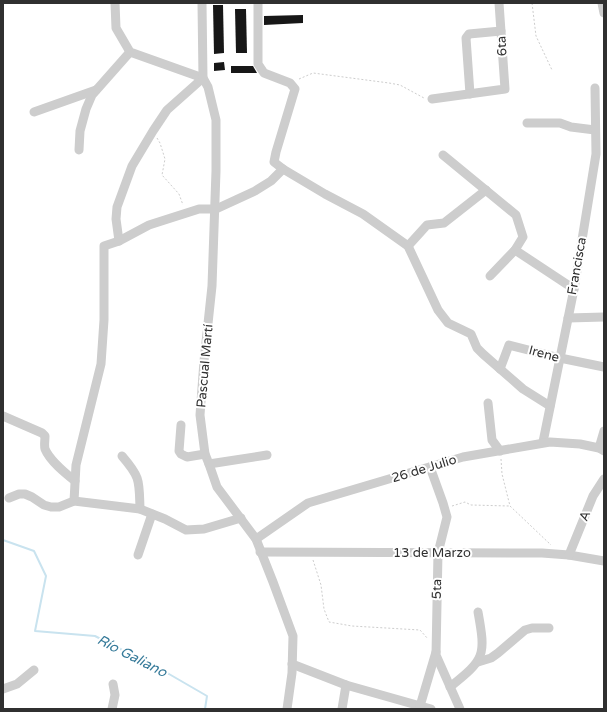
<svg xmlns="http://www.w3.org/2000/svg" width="607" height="712" font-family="'Varela Round',sans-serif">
	<rect width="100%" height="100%" fill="#fff"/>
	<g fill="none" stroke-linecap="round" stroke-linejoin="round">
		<path stroke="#c9e3ef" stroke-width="2" d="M 3,540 L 34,551 L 46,576 L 35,631 L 95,636 L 169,674 L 207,696 L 205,709"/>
	</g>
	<g fill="#171717">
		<path d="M 213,5 L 223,5 L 224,53 L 214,54 Z"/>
		<path d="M 235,9 L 246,9 L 247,53 L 236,53 Z"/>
		<path d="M 303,15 L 303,23 L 264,25 L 264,16 Z"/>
		<path d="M 224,62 L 225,70 L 214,71 L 214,63 Z"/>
		<path d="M 231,66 L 253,66 L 257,73 L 231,73 Z"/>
	</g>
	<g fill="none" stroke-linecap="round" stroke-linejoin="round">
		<g stroke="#cdcdcd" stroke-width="1" stroke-dasharray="2 2" stroke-linecap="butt">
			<path d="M 532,3 L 536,36 L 552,70"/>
			<path d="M 299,79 L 313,73 L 389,83 L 400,85 L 424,98"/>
			<path d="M 157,138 L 160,143 L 165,159 L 162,175 L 179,194 L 183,205"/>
			<path d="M 501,459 L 502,474 L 510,506 L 551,545"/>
			<path d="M 452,506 L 465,502 L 471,505 L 509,506"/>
			<path d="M 313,560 L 321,585 L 324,609 L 329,622 L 352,626 L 420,630 L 428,639"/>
		</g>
		<g stroke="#cdcdcd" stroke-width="9">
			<path d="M 115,3 L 116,28 L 130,52 L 203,78 L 167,110 L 153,131 L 132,166 L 117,207 L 116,219 L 119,241"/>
			<path d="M 202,3 L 203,78 L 208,87 L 216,120 L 216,171 L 212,286 L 204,361 L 200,415 L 205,454 L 209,464 L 217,487 L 256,539 L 273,582 L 293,636 L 292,673 L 287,709"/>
			<path d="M 258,3 L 258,64 L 264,73 L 290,83 L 295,89 L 276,152 L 274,162 L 283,169 L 325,194 L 363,214 L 408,246 L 438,310 L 448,323 L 471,334 L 477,348 L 483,354 L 523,389 L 550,406"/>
			<path d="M 602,3 L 604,13"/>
			<path d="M 470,94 L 466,38 L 469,34 L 501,31"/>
			<path d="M 432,99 L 505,89 L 499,3"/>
			<path d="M 34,112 L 96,90"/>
			<path d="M 527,123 L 560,123 L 571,127 L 595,130"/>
			<path d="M 79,150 L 80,131 L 86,109 L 92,95 L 130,52"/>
			<path d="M 443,155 L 516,215 L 523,237 L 515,250 L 490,276"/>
			<path d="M 408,246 L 427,225 L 444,223 L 486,190"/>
			<path d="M 515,250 L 574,289"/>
			<path d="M 568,318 L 604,317"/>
			<path d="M 500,369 L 509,345 L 560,358 L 604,367"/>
			<path d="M 488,403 L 492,440 L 500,451"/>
			<path d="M 3,416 L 42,433 L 45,436 C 45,441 44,445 45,449 C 50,461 65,473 75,481"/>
			<path d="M 181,425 L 179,451 L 181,454 L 187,457 L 205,454"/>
			<path d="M 543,442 L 574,289 L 596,154 L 595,88"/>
			<path d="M 599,448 L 604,431"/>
			<path d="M 122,456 C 141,478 139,481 140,509"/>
			<path d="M 209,464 L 267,455"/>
			<path d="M 430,467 L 443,503 L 447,517 L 438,553 L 436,655 L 460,709"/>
			<path d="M 9,498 L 19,494 L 25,494 L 32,497 L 44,505 L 51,507 L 59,507 L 74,501 L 140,509 L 165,519 L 186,530 L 204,529 L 241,518"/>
			<path d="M 74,501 L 76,465 L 101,364 L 104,320 L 104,246 L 119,241 L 149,225 L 199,209 L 216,209 L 255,191 L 271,181 L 283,169"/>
			<path d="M 256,539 L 308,503 L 463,457 L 550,442 L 580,444 L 599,448 L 604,451"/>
			<path d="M 260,552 L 542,553 L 569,555 L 604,561"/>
			<path d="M 138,555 L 152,514"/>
			<path d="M 569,555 L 593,496 L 604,479"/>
			<path d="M 478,662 L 491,658 L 498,653 L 525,630 L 532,628 L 549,628"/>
			<path d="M 292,664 L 346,685 L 431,709"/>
			<path d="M 450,687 C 485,659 486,656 478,612"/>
			<path d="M 3,689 L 17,684 L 34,670"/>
			<path d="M 420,706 L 436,652"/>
			<path d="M 112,709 L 115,695 L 113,684"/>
			<path d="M 342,709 L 346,685"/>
		</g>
	</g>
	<g text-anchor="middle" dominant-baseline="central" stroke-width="4" stroke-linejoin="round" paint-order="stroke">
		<g font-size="13" fill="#303030" stroke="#fff">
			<text transform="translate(502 46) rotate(-93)">6ta</text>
			<text transform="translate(577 266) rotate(-80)">Francisca</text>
			<text transform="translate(544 354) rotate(15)">Irene</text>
			<text transform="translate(205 366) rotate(-85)">Pascual Martí</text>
			<text transform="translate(424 469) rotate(-17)">26 de Julio</text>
			<text transform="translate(585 516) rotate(-67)">A</text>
			<text x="432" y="553">13 de Marzo</text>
			<text transform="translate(437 589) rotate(-89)">5ta</text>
		</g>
		<g font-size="14" font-style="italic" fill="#377b9a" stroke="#fff">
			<text transform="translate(132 656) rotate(27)">Río Galiano</text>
		</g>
	</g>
	<rect width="607" height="712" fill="none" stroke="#303030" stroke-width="8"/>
</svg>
